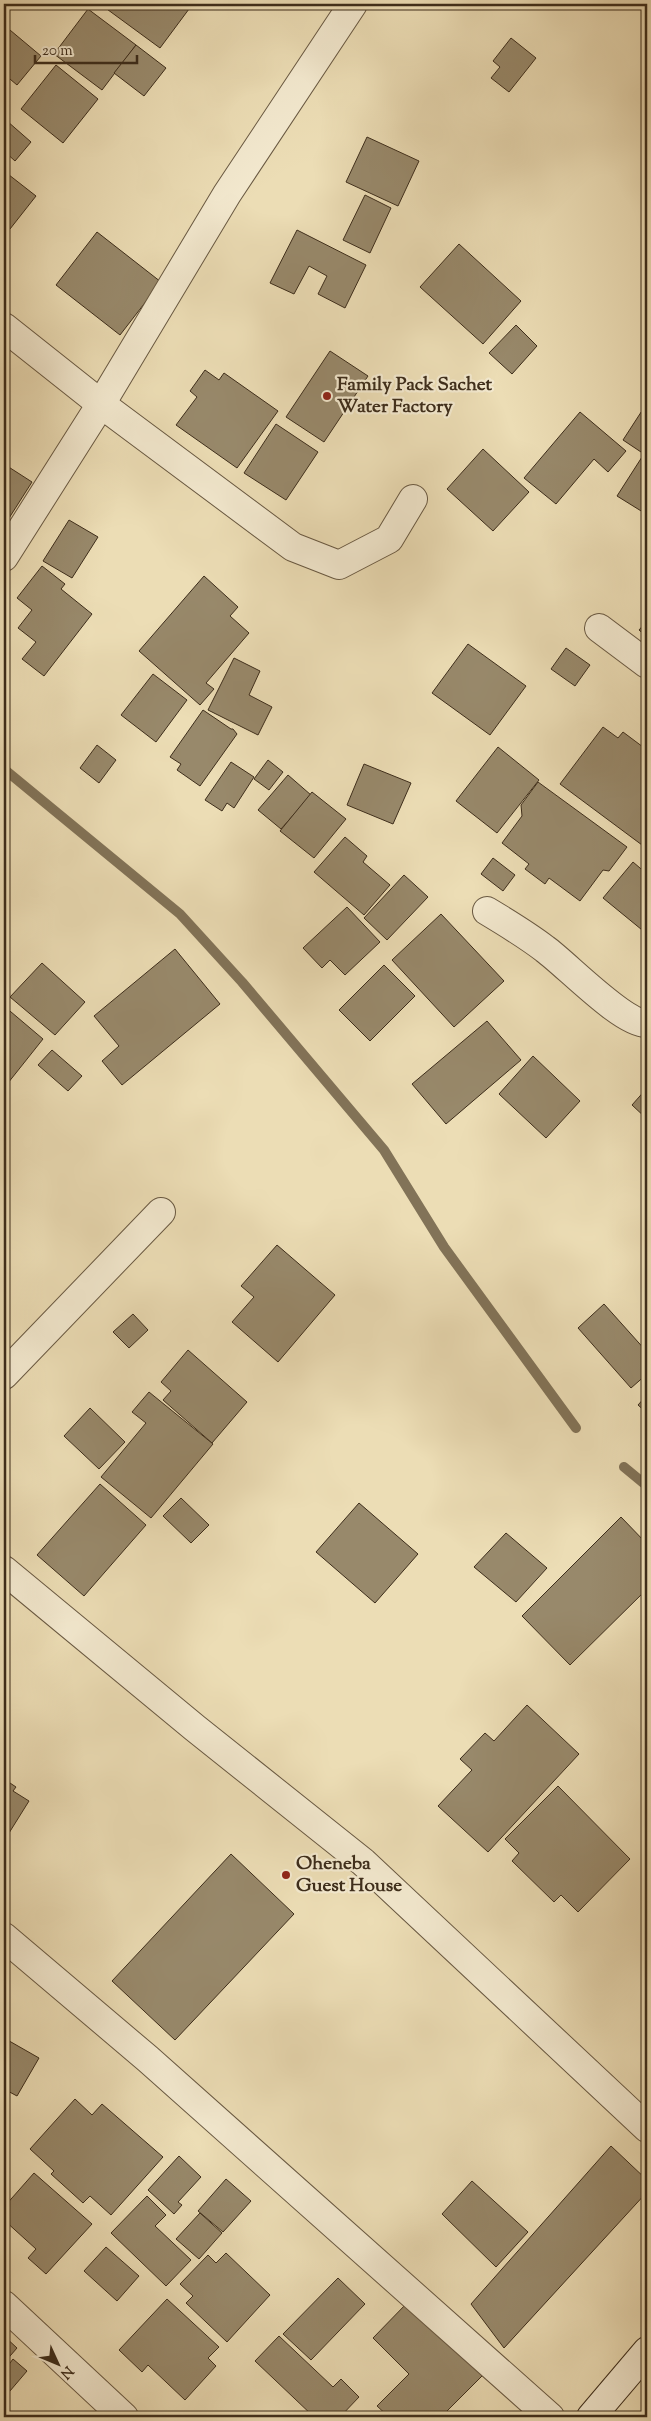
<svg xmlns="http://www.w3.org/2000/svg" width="651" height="2421" font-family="'Sorts Mill Goudy',serif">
	<rect width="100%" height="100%" fill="#ecddb5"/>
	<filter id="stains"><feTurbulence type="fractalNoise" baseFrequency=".004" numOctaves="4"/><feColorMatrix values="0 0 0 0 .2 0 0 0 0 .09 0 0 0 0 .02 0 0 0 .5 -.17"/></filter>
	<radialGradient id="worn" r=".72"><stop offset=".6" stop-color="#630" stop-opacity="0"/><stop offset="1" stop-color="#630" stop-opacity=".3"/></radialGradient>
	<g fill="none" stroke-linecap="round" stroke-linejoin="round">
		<g stroke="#827358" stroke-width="10">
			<path d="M 4,769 L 180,914 L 242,982 L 384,1150 L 444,1247 L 576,1428"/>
			<path d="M 624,1467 L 647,1486"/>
		</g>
	</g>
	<g fill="#98896b" stroke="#3d2d1b">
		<path d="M 100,4 L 182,4 L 189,9 L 160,48 Z"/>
		<path d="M 88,9 L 136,45 L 102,90 L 54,54 Z"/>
		<path d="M 4,25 L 41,56 L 17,85 L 4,74 Z"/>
		<path d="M 511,38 L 536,58 L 509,92 L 491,78 L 500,67 L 493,61 Z"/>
		<path d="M 136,45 L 166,68 L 144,96 L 114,73 Z"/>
		<path d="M 56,65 L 98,99 L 63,143 L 21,109 Z"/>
		<path d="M 7,121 L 31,142 L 15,161 L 4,151 L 4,125 Z"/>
		<path d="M 367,137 L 419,161 L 398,206 L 346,182 Z"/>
		<path d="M 4,171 L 36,196 L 10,229 L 4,225 Z"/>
		<path d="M 365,195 L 391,208 L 370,253 L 343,240 Z"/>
		<path d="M 297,230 L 366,265 L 345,308 L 318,294 L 327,276 L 309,266 L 294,294 L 270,283 Z"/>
		<path d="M 97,232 L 161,282 L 120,335 L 56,285 Z"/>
		<path d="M 459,244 L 521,301 L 483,344 L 420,287 Z"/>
		<path d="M 516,325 L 537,346 L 512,374 L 489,353 Z"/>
		<path d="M 330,351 L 368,376 L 324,442 L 286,417 Z"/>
		<path d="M 205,370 L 219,380 L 224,373 L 278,411 L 237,468 L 176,425 L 197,397 L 190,391 Z"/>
		<path d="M 647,403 L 647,456 L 623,440 Z"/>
		<path d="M 580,412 L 626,451 L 608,472 L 594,459 L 556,504 L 524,478 Z"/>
		<path d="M 276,424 L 318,452 L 286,500 L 244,473 Z"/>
		<path d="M 483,449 L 529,492 L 493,531 L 447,489 Z"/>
		<path d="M 642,457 L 647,460 L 646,514 L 617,496 Z"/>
		<path d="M 4,464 L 32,482 L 4,526 Z"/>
		<path d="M 69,520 L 98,537 L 72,578 L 43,561 Z"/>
		<path d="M 42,566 L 65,584 L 61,589 L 92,614 L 44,676 L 22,659 L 36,642 L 18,628 L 32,610 L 17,598 Z"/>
		<path d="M 204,576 L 238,607 L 230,616 L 249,633 L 206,683 L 214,689 L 200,705 L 139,651 Z"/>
		<path d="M 647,621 L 647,637 L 639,630 Z"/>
		<path d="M 468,644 L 526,686 L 490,735 L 432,693 Z"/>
		<path d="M 566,648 L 590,665 L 575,686 L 551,669 Z"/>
		<path d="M 234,658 L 260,671 L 249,695 L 272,707 L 258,735 L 208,710 Z"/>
		<path d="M 153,674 L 187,700 L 156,742 L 121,715 Z"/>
		<path d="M 203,710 L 231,729 L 233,729 L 237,734 L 200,786 L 177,770 L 181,764 L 170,757 Z"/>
		<path d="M 603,727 L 618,738 L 623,732 L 647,750 L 647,838 L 642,845 L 560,784 Z"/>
		<path d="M 97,745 L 116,760 L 99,783 L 80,768 Z"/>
		<path d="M 498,747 L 539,780 L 497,833 L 456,801 Z"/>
		<path d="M 268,760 L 283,772 L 269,790 L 254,779 Z"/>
		<path d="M 231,762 L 254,777 L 234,808 L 227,803 L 222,811 L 205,800 Z"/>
		<path d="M 364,764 L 411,783 L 393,824 L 347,805 Z"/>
		<path d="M 288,775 L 311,795 L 281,829 L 258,810 Z"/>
		<path d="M 538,782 L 627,847 L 609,871 L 603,870 L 580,901 L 549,878 L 545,884 L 525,869 L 529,864 L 502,843 L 522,816 L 521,805 Z"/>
		<path d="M 312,792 L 346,819 L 314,858 L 280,831 Z"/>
		<path d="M 345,837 L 367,856 L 363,862 L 390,885 L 364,915 L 314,872 Z"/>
		<path d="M 493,858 L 515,875 L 503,891 L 481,874 Z"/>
		<path d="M 633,862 L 647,874 L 647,934 L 603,898 Z"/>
		<path d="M 404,875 L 428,897 L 387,940 L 364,918 Z"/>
		<path d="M 347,907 L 380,942 L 345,975 L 330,960 L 322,968 L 303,948 Z"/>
		<path d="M 441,914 L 504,981 L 454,1027 L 392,960 Z"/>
		<path d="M 175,949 L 220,1004 L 122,1085 L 102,1061 L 119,1046 L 94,1016 Z"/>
		<path d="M 42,963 L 85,1002 L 55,1035 L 10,997 Z"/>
		<path d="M 384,965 L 415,996 L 370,1041 L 339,1010 Z"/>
		<path d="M 4,1006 L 43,1039 L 4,1088 Z"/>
		<path d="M 487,1021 L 521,1060 L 446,1124 L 412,1084 Z"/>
		<path d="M 52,1050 L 82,1076 L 68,1091 L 38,1065 Z"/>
		<path d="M 533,1056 L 580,1101 L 546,1138 L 499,1094 Z"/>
		<path d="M 647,1088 L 647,1119 L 632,1105 Z"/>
		<path d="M 277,1245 L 335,1295 L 278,1362 L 232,1322 L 254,1297 L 241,1286 Z"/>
		<path d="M 604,1304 L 647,1352 L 647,1374 L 631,1388 L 578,1328 Z"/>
		<path d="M 133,1314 L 148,1330 L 129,1348 L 113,1332 Z"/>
		<path d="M 188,1350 L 247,1402 L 212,1443 L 163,1400 L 171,1391 L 161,1382 Z"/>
		<path d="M 149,1392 L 213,1444 L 151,1518 L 101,1477 L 146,1423 L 132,1412 Z"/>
		<path d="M 647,1395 L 647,1413 L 638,1405 Z"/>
		<path d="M 90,1408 L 125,1442 L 99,1469 L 64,1436 Z"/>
		<path d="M 100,1484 L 146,1525 L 84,1596 L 37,1555 Z"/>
		<path d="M 181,1498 L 209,1525 L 191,1543 L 163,1516 Z"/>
		<path d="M 359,1503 L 418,1554 L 375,1603 L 316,1552 Z"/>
		<path d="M 621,1517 L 647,1544 L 647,1589 L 570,1665 L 522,1616 Z"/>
		<path d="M 506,1533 L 547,1568 L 516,1602 L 474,1567 Z"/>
		<path d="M 527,1705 L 579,1754 L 488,1852 L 438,1806 L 472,1770 L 460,1759 L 485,1733 L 494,1741 Z"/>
		<path d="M 4,1779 L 16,1787 L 13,1791 L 29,1801 L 4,1841 Z"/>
		<path d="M 558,1786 L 630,1859 L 578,1912 L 561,1895 L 554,1902 L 512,1861 L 519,1853 L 505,1839 Z"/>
		<path d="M 231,1854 L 294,1914 L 175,2040 L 112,1981 Z"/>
		<path d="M 4,2038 L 39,2058 L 17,2096 L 4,2089 Z"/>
		<path d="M 75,2099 L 92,2115 L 102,2104 L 163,2157 L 111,2215 L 90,2196 L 83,2203 L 51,2174 L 54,2171 L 30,2149 Z"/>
		<path d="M 611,2146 L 647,2180 L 647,2192 L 504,2348 L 471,2304 Z"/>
		<path d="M 179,2156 L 201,2177 L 178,2202 L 182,2205 L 174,2214 L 148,2190 Z"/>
		<path d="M 34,2173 L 92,2224 L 46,2274 L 28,2258 L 36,2249 L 4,2220 L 4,2207 Z"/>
		<path d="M 226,2179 L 251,2201 L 223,2232 L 198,2211 Z"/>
		<path d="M 472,2181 L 528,2232 L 496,2267 L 442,2214 Z"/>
		<path d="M 147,2196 L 166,2215 L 155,2226 L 191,2260 L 166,2286 L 111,2233 Z"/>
		<path d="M 200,2213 L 222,2233 L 199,2259 L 176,2239 Z"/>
		<path d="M 106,2247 L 139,2276 L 117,2301 L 84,2271 Z"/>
		<path d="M 226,2253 L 270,2295 L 227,2342 L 186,2303 L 193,2296 L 180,2284 L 208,2255 L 216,2263 Z"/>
		<path d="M 338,2278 L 365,2304 L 311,2360 L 283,2334 Z"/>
		<path d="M 167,2299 L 219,2347 L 208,2358 L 216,2366 L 185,2400 L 148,2365 L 142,2372 L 119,2350 Z"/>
		<path d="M 408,2302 L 483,2375 L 441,2417 L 389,2417 L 377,2406 L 409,2374 L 373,2338 Z"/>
		<path d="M 4,2336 L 17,2348 L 4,2363 Z"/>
		<path d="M 279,2336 L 333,2387 L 341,2379 L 359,2397 L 340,2417 L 314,2417 L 255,2361 Z"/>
		<path d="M 13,2359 L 27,2371 L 4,2398 L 4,2371 Z"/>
	</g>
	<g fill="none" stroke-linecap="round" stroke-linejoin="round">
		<defs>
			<g id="minor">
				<path d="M 4,327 L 101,404 L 293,547 L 339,565 L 389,539 L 413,499"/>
				<path d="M 4,557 L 101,404 L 227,194 L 353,4"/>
				<path d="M 599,628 L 647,664"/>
				<path d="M 487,911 C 507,923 527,935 545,949 C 567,965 624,1025 647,1023"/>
				<path d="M 4,1375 L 161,1212"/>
				<path d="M 4,1570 L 195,1728 L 363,1862 L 647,2128"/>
				<path d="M 4,1937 L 148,2059 L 550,2417"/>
				<path d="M 4,2305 L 124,2417"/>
			</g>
			<path id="secondary" d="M 591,2417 L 647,2351"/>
		</defs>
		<use href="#minor" stroke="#695942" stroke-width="30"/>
		<use href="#secondary" stroke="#3d2d1b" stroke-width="30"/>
		<use href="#minor" stroke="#f3e9cf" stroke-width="28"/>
		<use href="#secondary" stroke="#f3e9cf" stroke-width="28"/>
	</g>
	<g fill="#8f2418" stroke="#f3e9cf" stroke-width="2">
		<circle cx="327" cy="396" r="5"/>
		<circle cx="286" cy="1875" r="5"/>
	</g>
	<g text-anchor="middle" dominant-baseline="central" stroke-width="4.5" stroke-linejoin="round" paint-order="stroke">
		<g font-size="19" font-weight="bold" fill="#3d2d1b" stroke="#f3e9cf" text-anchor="start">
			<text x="337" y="385">Family Pack Sachet<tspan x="337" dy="22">Water Factory</tspan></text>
			<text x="296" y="1864">Oheneba<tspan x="296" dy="22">Guest House</tspan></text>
		</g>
	</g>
	<rect width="651" height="2421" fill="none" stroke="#ecddb5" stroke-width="20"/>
	<rect x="5" y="5" width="641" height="2411" fill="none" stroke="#3d2d1b" stroke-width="2.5"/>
	<rect x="10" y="10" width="631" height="2401" fill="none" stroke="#3d2d1b"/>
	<g transform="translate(58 2364) rotate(134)" stroke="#f3e9cf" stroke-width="4" paint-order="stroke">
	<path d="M0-4L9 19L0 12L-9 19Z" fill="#3d2d1b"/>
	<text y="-8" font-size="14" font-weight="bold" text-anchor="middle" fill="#3d2d1b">N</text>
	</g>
	<path d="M35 55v8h102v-8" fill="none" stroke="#3d2d1b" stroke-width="2.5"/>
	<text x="42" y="55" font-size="15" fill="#3d2d1b" stroke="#f3e9cf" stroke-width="4" paint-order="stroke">20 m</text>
	<rect width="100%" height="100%" filter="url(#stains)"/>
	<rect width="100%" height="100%" fill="url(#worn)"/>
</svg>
